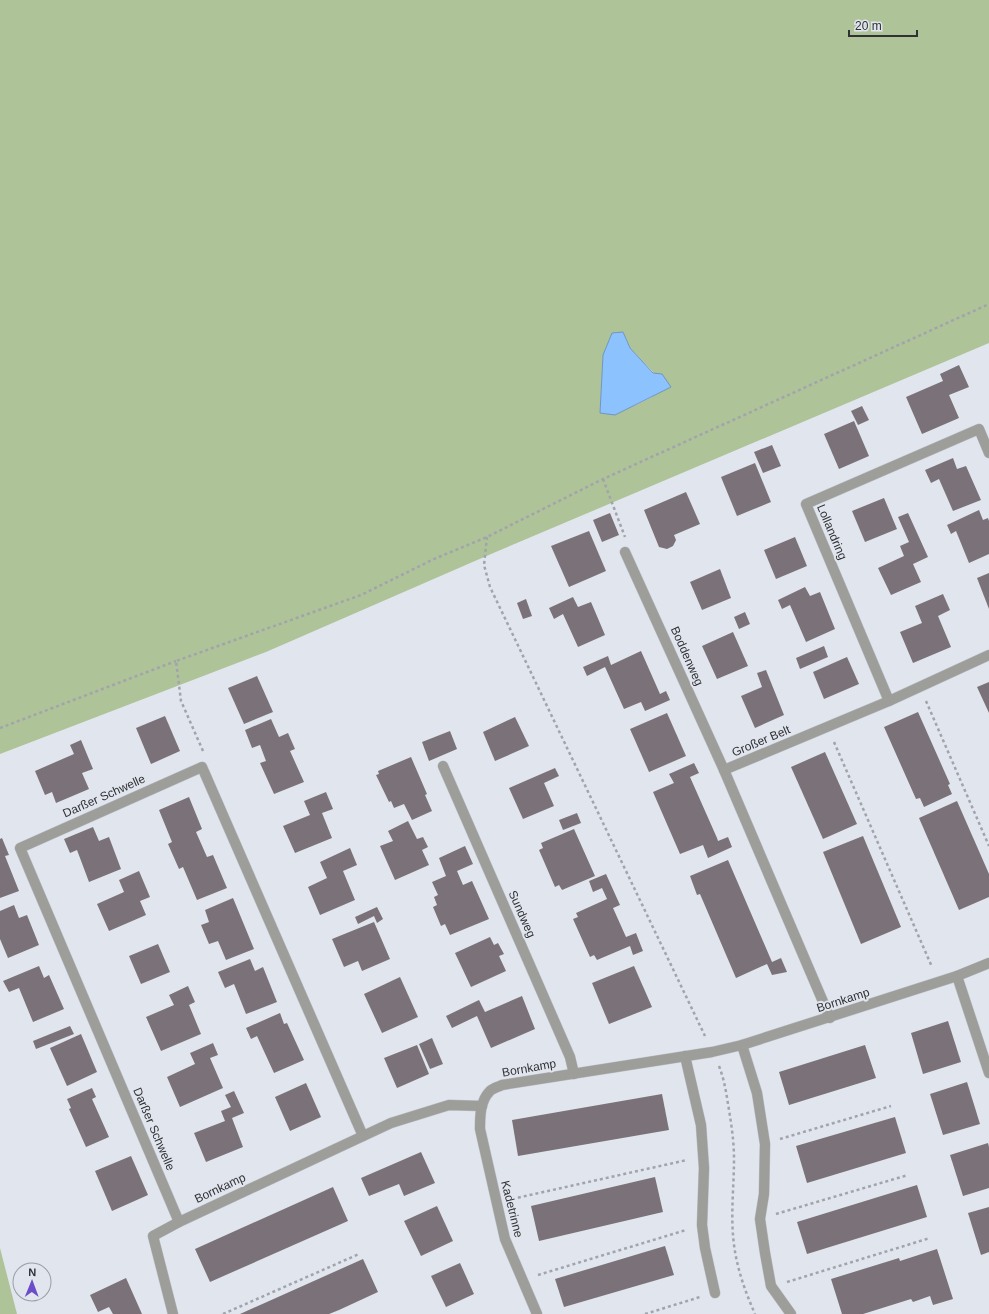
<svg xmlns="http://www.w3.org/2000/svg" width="989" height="1314" font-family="Arial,sans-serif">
	<rect width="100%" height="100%" fill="#e1e5ee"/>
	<g fill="#aec398" fill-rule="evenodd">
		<path d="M 0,0 L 989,0 L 989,343 L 491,554 L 266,652 L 0,754 ZM 623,332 L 630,348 L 654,373 L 652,397 L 636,405 L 600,413 L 603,355 Z"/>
		<path d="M 0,1248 L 17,1314 L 0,1314 Z"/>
	</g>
	<path fill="#8cc2fd" stroke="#7096c1" d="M 623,332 L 630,348 L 653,373 L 662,374 L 671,387 L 615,415 L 600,413 L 603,355 L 612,333 Z"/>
	<g fill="#7a7278">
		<path d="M 959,365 L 969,387 L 949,395 L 959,418 L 922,434 L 906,397 L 943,381 L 940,374 Z"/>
		<path d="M 862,406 L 869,420 L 858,425 L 851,411 Z"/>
		<path d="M 854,421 L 869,456 L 839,469 L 824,434 Z"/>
		<path d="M 772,445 L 781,466 L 763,473 L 754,452 Z"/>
		<path d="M 953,458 L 957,469 L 966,466 L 981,500 L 953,511 L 939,479 L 931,483 L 925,470 Z"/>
		<path d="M 755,463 L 771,502 L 737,516 L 721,477 Z"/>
		<path d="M 686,492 L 700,524 L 674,535 L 676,540 L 673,546 L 667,549 L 659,547 L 644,510 Z"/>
		<path d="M 884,498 L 897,529 L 865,542 L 852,511 Z"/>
		<path d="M 979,510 L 983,520 L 988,518 L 989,521 L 989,554 L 969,563 L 956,531 L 951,534 L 947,525 Z"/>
		<path d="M 610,513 L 619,535 L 602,542 L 593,520 Z"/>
		<path d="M 908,513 L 928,557 L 913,564 L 921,582 L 891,595 L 878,568 L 904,556 L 900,546 L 909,542 L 898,517 Z"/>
		<path d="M 589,531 L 606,571 L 569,587 L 551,546 Z"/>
		<path d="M 795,537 L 807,566 L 776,579 L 764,550 Z"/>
		<path d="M 720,569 L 731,598 L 702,610 L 690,582 Z"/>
		<path d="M 989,573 L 989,609 L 977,578 Z"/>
		<path d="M 805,587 L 810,596 L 820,592 L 835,629 L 806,642 L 790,605 L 782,609 L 778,600 Z"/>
		<path d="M 943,594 L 950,610 L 938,616 L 951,647 L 913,663 L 900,632 L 922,623 L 915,606 Z"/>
		<path d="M 573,597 L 578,607 L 591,602 L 605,635 L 578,647 L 563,614 L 554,619 L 549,608 Z"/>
		<path d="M 526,599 L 532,616 L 523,619 L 517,603 Z"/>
		<path d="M 745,612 L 750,624 L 739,629 L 734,617 Z"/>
		<path d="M 733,632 L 748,666 L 717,679 L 702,646 Z"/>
		<path d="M 824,646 L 828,657 L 800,669 L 796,658 Z"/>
		<path d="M 641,651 L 660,694 L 666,691 L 670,700 L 645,711 L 641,702 L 624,709 L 605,667 L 587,676 L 583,667 L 608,656 L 611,665 Z"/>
		<path d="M 847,657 L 859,684 L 824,699 L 813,672 Z"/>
		<path d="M 766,670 L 784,715 L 755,728 L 741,696 L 762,687 L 757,673 Z"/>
		<path d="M 257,676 L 273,712 L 244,724 L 228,688 Z"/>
		<path d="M 989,682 L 989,713 L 977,687 Z"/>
		<path d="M 918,712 L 950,784 L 948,785 L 952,794 L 924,807 L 920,798 L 916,799 L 884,727 Z"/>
		<path d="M 667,713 L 686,756 L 649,772 L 630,729 Z"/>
		<path d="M 165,716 L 180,751 L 151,764 L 136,728 Z"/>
		<path d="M 515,717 L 529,746 L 495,761 L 483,732 Z"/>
		<path d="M 271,719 L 279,737 L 288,733 L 295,749 L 290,751 L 304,782 L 274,794 L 260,763 L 266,761 L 260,745 L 252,748 L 245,730 Z"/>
		<path d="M 450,731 L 457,749 L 429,761 L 422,742 Z"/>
		<path d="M 81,740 L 93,769 L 82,773 L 89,789 L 56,803 L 52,792 L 45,795 L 35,771 L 74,754 L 70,745 Z"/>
		<path d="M 825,752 L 857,824 L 823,839 L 791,767 Z"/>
		<path d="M 411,757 L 427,794 L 425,795 L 432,811 L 412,820 L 404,804 L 394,808 L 391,801 L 389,802 L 376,775 L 379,774 L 378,771 Z"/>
		<path d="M 694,763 L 699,773 L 690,777 L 717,838 L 718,841 L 728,837 L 732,847 L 708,858 L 703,845 L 680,854 L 653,792 L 674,783 L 669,774 Z"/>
		<path d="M 555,768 L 559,776 L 544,783 L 554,806 L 523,819 L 509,788 Z"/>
		<path d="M 326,792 L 333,809 L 322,813 L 332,838 L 295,853 L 283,826 L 310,815 L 304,801 Z"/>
		<path d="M 189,797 L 202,829 L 196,832 L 207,857 L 213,855 L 227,888 L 197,900 L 183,867 L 179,869 L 168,844 L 172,842 L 159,810 Z"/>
		<path d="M 957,801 L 989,874 L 989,897 L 959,910 L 919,818 Z"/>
		<path d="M 577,813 L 581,823 L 563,830 L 559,820 Z"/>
		<path d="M 408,821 L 417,839 L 423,837 L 428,847 L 422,850 L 429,865 L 395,880 L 380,846 L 393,841 L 388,831 Z"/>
		<path d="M 93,827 L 99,841 L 109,837 L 121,869 L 89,882 L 77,850 L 70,853 L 64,839 Z"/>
		<path d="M 574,829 L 595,876 L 562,890 L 559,885 L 555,887 L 539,850 L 543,848 L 541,843 Z"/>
		<path d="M 863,836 L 901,927 L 861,944 L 823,852 Z"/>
		<path d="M 2,838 L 9,855 L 5,856 L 19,891 L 0,898 L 0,839 Z"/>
		<path d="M 465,846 L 473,864 L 457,871 L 463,885 L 472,881 L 489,919 L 450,935 L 445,924 L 441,926 L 433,907 L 437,905 L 434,897 L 438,895 L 432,882 L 446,876 L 439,858 Z"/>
		<path d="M 350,848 L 357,865 L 343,871 L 355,900 L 320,915 L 308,887 L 327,878 L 320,862 Z"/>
		<path d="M 728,860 L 772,962 L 781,958 L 787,972 L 772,975 L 767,964 L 736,978 L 700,894 L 697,895 L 690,876 Z"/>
		<path d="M 139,871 L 150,897 L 140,901 L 146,915 L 109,931 L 97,904 L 124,892 L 119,880 Z"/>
		<path d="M 606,874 L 620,905 L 613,908 L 626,937 L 636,933 L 643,951 L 633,955 L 630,946 L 597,960 L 594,955 L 590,957 L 573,919 L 578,917 L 576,913 L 607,899 L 602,888 L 593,892 L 589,881 Z"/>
		<path d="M 233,898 L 254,949 L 226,960 L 218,941 L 209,944 L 201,925 L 209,922 L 205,910 Z"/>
		<path d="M 14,905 L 19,918 L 27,915 L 39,945 L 8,958 L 0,939 L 0,911 Z"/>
		<path d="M 377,907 L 383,919 L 377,923 L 374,916 L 358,924 L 355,917 Z"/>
		<path d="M 374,922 L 390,959 L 362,971 L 358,961 L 344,967 L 332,939 Z"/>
		<path d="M 490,937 L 494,945 L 498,943 L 504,954 L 499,956 L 506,971 L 471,987 L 455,953 Z"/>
		<path d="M 158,944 L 170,972 L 141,984 L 129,956 Z"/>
		<path d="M 250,959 L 255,971 L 263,967 L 277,1002 L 246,1014 L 234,984 L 225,988 L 218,972 Z"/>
		<path d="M 39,966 L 44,978 L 49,975 L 64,1009 L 33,1022 L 19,988 L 9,992 L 3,981 Z"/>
		<path d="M 634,966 L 652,1007 L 609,1024 L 592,983 Z"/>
		<path d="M 400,977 L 418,1017 L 382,1033 L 364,994 Z"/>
		<path d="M 188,986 L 195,1002 L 189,1005 L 201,1034 L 161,1051 L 146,1017 L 174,1005 L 169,995 Z"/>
		<path d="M 522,996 L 535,1029 L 491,1048 L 477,1016 L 452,1028 L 446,1016 L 479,1000 L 485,1012 Z"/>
		<path d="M 280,1013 L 284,1024 L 287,1023 L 304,1060 L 274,1073 L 257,1036 L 251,1039 L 246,1028 Z"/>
		<path d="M 948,1021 L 961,1062 L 923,1074 L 911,1033 Z"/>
		<path d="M 70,1026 L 74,1034 L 36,1049 L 33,1041 Z"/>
		<path d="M 81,1034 L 97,1072 L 67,1086 L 50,1048 Z"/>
		<path d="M 432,1038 L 443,1064 L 430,1069 L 419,1044 Z"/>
		<path d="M 213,1043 L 218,1055 L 210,1058 L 223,1088 L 180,1107 L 167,1077 L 195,1064 L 190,1053 Z"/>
		<path d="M 417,1045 L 429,1074 L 397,1088 L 384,1058 Z"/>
		<path d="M 865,1045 L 876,1078 L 789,1105 L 779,1072 Z"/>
		<path d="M 967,1082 L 980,1124 L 943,1135 L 930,1094 Z"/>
		<path d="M 306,1083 L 321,1117 L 290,1131 L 275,1097 Z"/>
		<path d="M 92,1088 L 96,1097 L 92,1099 L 109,1137 L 86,1147 L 69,1109 L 71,1108 L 67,1099 Z"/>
		<path d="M 234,1091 L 244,1113 L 232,1118 L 243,1147 L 206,1162 L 194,1133 L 225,1121 L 221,1111 L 231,1107 L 225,1095 Z"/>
		<path d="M 662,1094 L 669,1130 L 518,1156 L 512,1120 Z"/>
		<path d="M 895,1117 L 906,1153 L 807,1183 L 796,1146 Z"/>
		<path d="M 988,1143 L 989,1147 L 989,1188 L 963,1196 L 950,1155 Z"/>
		<path d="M 421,1152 L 435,1183 L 404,1196 L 399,1184 L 369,1196 L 361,1178 Z"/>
		<path d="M 131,1156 L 148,1195 L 112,1211 L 95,1171 Z"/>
		<path d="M 655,1177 L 663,1212 L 539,1241 L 531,1206 Z"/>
		<path d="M 917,1185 L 927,1217 L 807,1254 L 797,1222 Z"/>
		<path d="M 333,1187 L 348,1221 L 210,1282 L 195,1249 Z"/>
		<path d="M 437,1206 L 453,1241 L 421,1256 L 404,1221 Z"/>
		<path d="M 989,1207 L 989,1252 L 981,1255 L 968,1213 Z"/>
		<path d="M 665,1246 L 674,1275 L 564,1307 L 555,1279 Z"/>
		<path d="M 937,1249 L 953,1299 L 933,1305 L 930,1296 L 913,1302 L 911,1299 L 863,1314 L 842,1314 L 831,1279 L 899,1258 L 900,1261 Z"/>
		<path d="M 363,1259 L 378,1292 L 339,1310 L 329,1314 L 240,1314 Z"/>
		<path d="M 460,1263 L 474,1294 L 446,1307 L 431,1276 Z"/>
		<path d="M 126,1278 L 142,1314 L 113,1314 L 109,1307 L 98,1312 L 90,1295 Z"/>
	</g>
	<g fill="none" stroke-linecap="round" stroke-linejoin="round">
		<defs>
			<g id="minor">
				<path d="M 625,552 L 724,770 L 830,1018"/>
				<path d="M 889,701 L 806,504 L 979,429 L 989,453"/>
				<path d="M 443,766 L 570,1057 L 574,1074"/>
				<path d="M 724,770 L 889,701 L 989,655"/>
				<path d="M 957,976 L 989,1073"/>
				<path d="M 742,1045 L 757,1093 L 765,1144 L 764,1194 L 760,1219 L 765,1253 L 771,1286 L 791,1314"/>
				<path d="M 685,1056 L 701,1125 L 704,1168 L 702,1225 L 705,1248 L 715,1293"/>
				<path d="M 179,1222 L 20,848 L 202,767 L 363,1136"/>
				<path d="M 173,1314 L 153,1236 L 179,1222 L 391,1123 L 449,1105 L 482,1106"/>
				<path d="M 537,1314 L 505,1239 L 480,1129 C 480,1116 480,1101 490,1091 C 493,1088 498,1087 502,1085 L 712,1052 L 742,1045 L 957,976 L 989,963"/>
			</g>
		</defs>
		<use href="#minor" stroke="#bec1c9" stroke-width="11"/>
		<g stroke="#a1a4ab" stroke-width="2.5" stroke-dasharray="3 3" stroke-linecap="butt">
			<path d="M 603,479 L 625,537"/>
			<path d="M 487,537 L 484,565 L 490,587 L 705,1036"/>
			<path d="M 926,701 L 989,846"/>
			<path d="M 0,728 L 176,661"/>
			<path d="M 834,742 L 932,967"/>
			<path d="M 203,751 L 181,701 L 176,661 L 361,595 L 434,559 L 487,537 L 603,479 L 989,304"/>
			<path d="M 719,1066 C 724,1079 726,1091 728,1104 C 731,1122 734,1140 734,1159 C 734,1184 731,1210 733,1235 C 735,1263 744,1289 755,1314"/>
			<path d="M 780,1139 L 891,1106"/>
			<path d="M 512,1199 L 687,1160"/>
			<path d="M 776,1214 L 908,1175"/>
			<path d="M 538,1275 L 686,1230"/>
			<path d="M 787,1282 L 930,1238"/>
			<path d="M 223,1314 L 359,1254"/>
			<path d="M 645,1314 L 700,1297"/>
		</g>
		<use href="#minor" stroke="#9d9d99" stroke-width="10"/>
	</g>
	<g text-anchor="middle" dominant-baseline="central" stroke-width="4" stroke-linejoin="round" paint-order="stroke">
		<g font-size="12" fill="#303135" stroke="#e1e5ee">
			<text transform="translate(832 532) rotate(67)">Lollandring</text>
			<text transform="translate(687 656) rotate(66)">Boddenweg</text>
			<text transform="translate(761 741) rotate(-23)">Großer Belt</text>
			<text transform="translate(104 796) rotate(-24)">Darßer Schwelle</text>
			<text transform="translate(522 914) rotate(66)">Sundweg</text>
			<text transform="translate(843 1000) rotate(-18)">Bornkamp</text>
			<text transform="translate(529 1068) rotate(-10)">Bornkamp</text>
			<text transform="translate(154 1129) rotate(67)">Darßer Schwelle</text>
			<text transform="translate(220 1188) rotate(-25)">Bornkamp</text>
			<text transform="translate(512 1209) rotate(76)">Kadetrinne</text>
		</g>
	</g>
	<g transform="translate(32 1282) rotate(1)"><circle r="19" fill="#e1e5ee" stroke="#9a9da4"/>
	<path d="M0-3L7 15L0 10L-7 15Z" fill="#6b4dc7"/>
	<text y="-6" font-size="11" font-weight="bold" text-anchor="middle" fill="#303135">N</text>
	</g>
	<path d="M849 30v6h68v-6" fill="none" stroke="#303135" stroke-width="2"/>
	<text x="855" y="30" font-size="12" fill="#303135" stroke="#e1e5ee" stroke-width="3" paint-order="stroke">20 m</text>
</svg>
